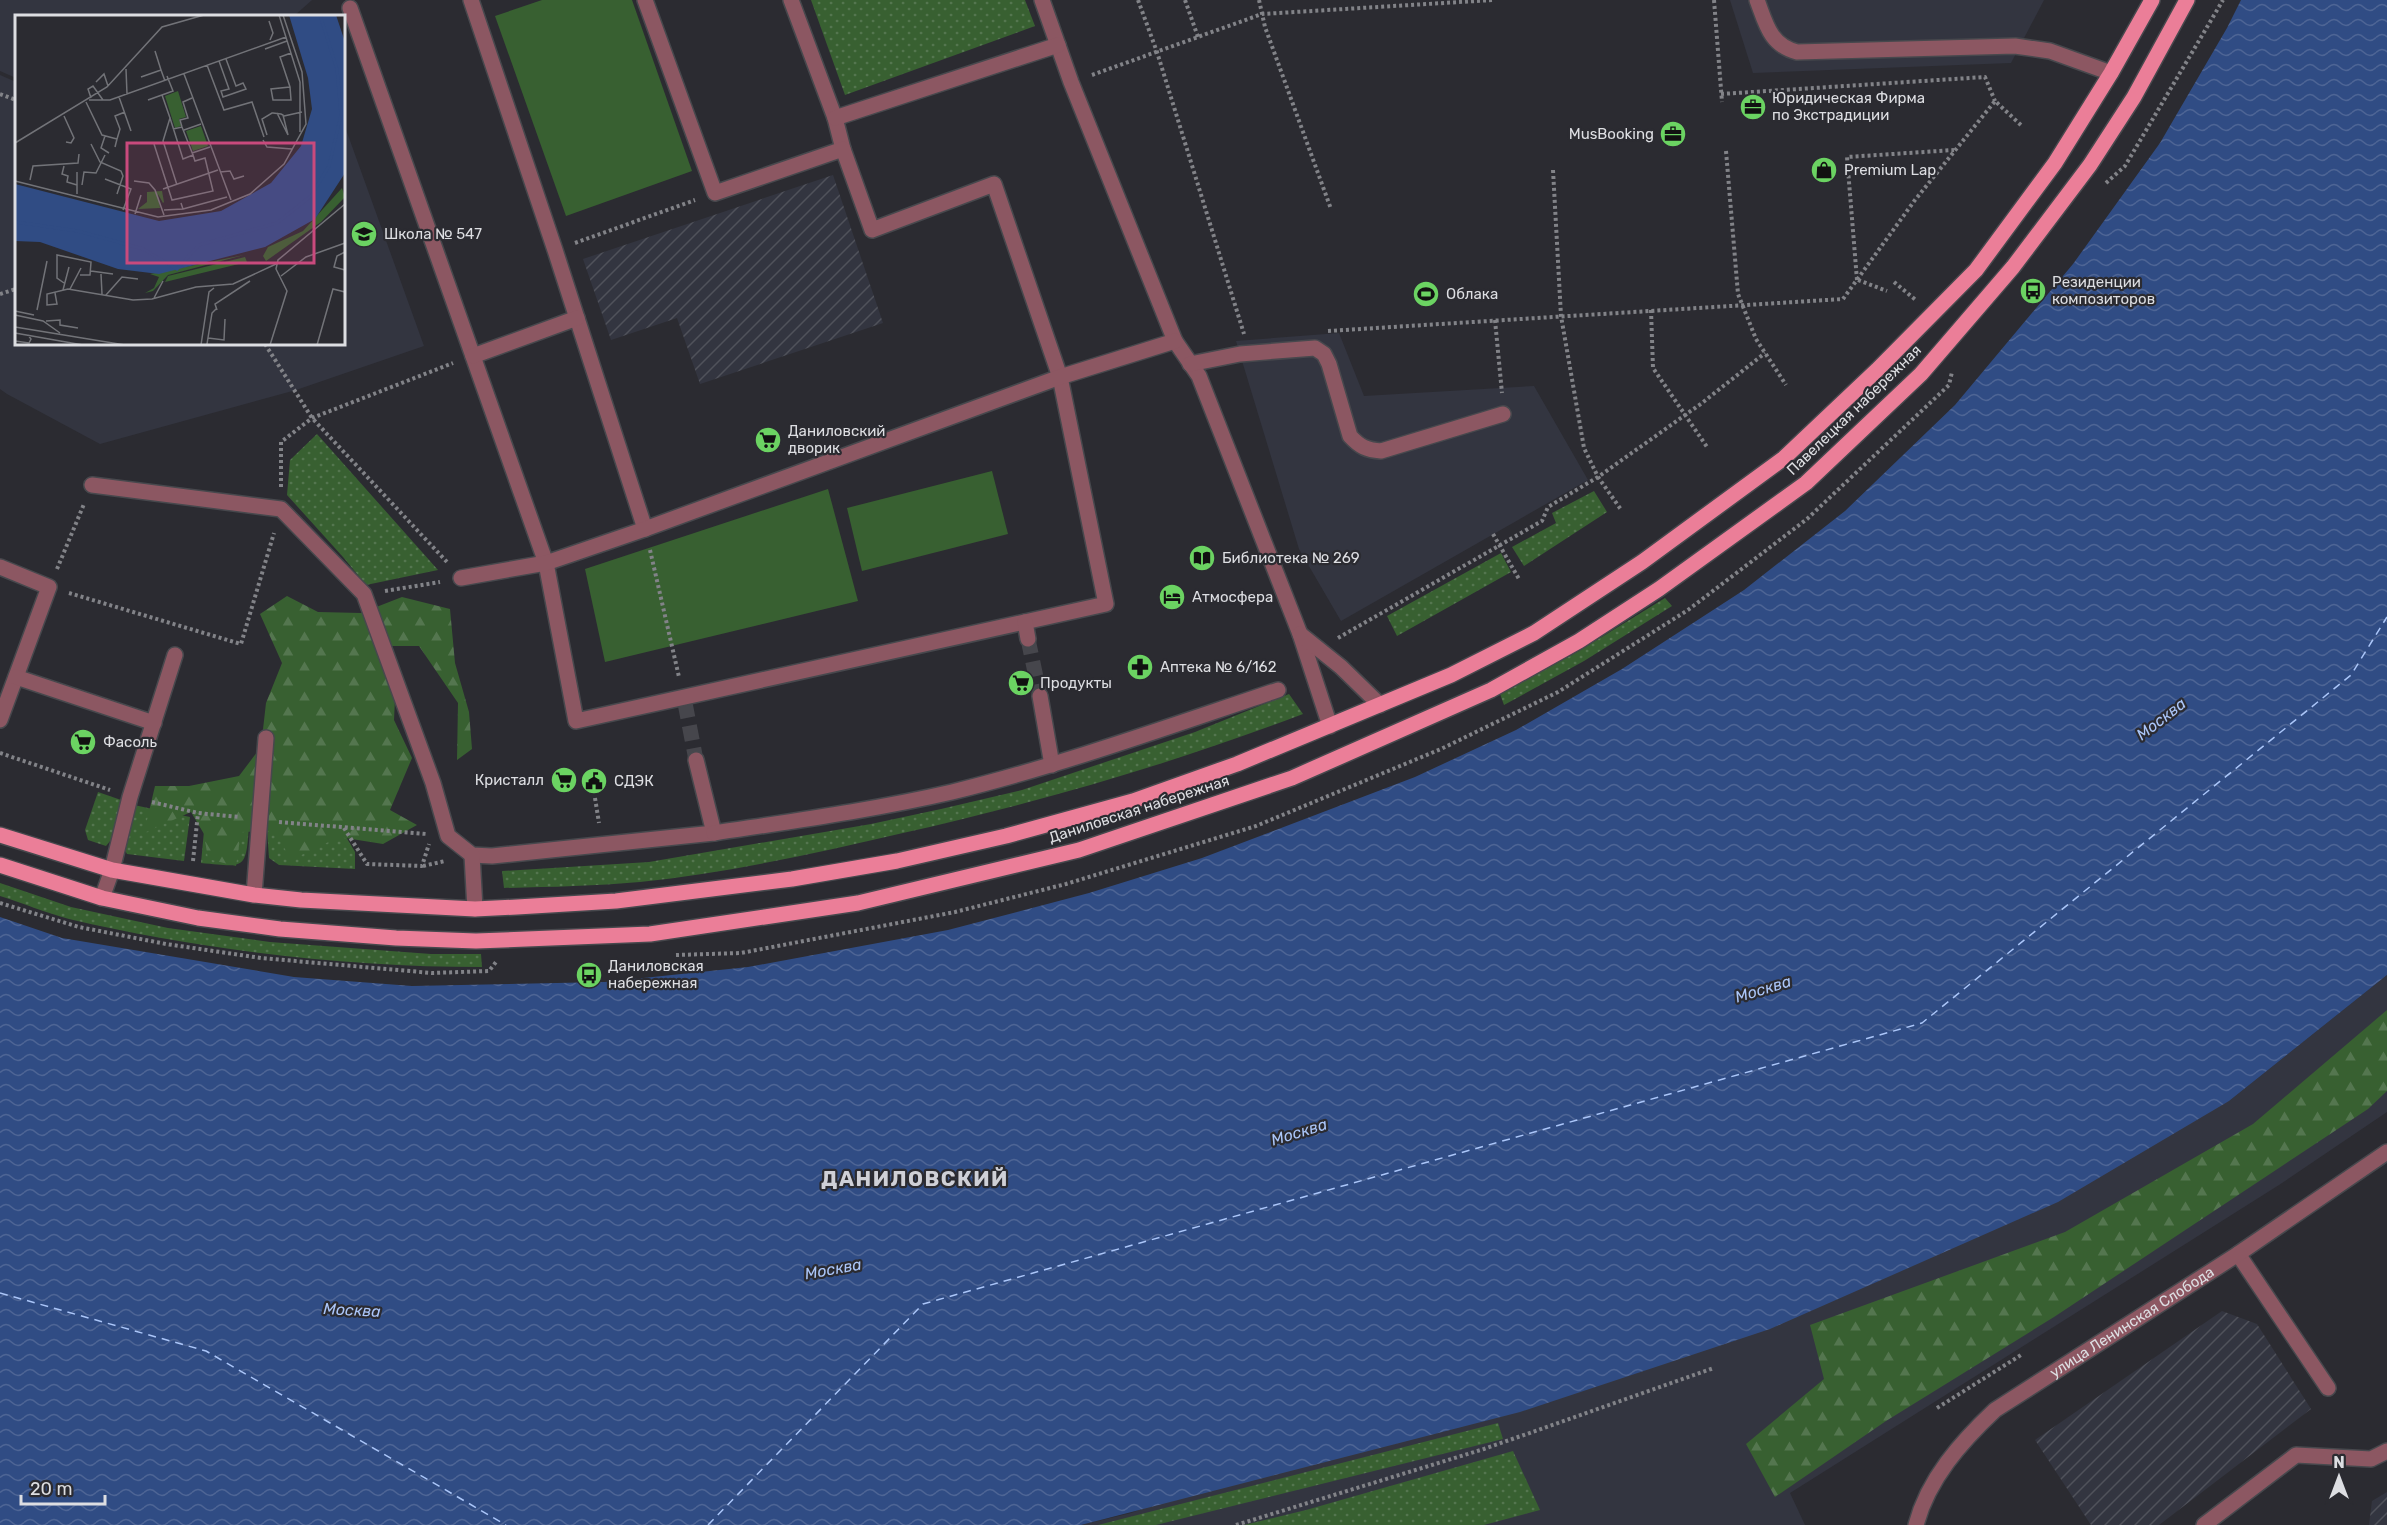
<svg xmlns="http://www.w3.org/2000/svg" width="2387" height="1525" font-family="Rubik,sans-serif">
	<defs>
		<pattern id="industrial-furrows" width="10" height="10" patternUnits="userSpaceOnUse" patternTransform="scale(1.5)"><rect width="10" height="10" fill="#333540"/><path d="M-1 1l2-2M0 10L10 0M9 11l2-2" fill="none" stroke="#50525b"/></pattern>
		<pattern id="grass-dots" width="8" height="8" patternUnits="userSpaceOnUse" patternTransform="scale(1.5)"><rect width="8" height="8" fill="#386031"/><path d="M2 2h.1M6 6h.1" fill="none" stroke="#54764f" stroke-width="1.8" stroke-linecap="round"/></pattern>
		<pattern id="forest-firs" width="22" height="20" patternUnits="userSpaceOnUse" patternTransform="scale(1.5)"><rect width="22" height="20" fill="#386031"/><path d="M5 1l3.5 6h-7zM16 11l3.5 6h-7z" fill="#54764f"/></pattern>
		<pattern id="water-waves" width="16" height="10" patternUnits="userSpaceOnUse" patternTransform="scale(1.5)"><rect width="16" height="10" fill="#304c84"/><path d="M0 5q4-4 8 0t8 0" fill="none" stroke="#4e6595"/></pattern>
	</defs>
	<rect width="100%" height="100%" fill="#2b2b31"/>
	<g fill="#333540">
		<path d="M 0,0 L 312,0 L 294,16 L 16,16 L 16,78 L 0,71 Z"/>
		<path d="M 1730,0 L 2044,0 L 2011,63 L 1753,73 Z"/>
		<path d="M 0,75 L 16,82 L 16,344 L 344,344 L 344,124 L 424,346 L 296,390 L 100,444 L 7,394 L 0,389 Z"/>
		<path d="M 1339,333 L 1364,396 L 1534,386 L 1588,480 L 1341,621 L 1299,549 L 1236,341 Z"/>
		<path d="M 2387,975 L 2387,1112 L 2279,1185 L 1790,1493 L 1805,1525 L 1081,1525 L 1131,1513 L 2229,1101 Z"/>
	</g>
	<g fill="url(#industrial-furrows)">
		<path d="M 833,175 L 883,323 L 700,384 L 677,318 L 611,340 L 583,259 Z"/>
		<path d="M 2222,1311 L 2257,1324 L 2311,1409 L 2159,1525 L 2091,1525 L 2035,1440 Z"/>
		<path d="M 2387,1492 L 2387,1525 L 2369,1525 L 2372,1501 Z"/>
	</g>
	<g fill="url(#grass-dots)">
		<path d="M 811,0 L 1025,0 L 1035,26 L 845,95 Z"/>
		<path d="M 317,434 L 438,570 L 366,585 L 343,557 L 287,495 L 290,460 Z"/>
		<path d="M 1594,491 L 1607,512 L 1524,566 L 1512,547 L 1556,523 L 1552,513 Z"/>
		<path d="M 1501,553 L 1511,572 L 1397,636 L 1387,616 Z"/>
		<path d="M 1665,598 L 1672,606 L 1584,661 L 1504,705 L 1500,694 L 1579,651 Z"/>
		<path d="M 1289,694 L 1303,714 C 1172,764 1040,802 903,833 C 817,853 728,873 640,882 C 595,886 549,887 504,888 L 502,871 L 649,862 L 871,824 L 941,809 L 1022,790 L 1195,732 Z"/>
		<path d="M 98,792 L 124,801 L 111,840 L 106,846 L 88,840 L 85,830 Z"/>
		<path d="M 134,805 L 190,817 L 184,861 L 127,854 L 123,847 Z"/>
		<path d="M 205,820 L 249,825 C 246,871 245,867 201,863 Z"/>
		<path d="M 267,830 L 345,835 L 355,852 L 355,869 L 279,865 L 269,858 Z"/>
		<path d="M 0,883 L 71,907 L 168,928 L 270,942 L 431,954 L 481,954 L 482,967 C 347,967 201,950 69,919 C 46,913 23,903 0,896 Z"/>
		<path d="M 1498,1423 L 1503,1439 L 1156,1525 L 1098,1525 Z"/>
		<path d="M 1513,1451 L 1540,1510 L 1484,1525 L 1244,1525 L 1306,1510 Z"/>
	</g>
	<g fill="url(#forest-firs)">
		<path d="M 287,596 L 318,612 L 361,613 L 402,597 L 450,609 L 455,663 L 469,712 L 472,749 L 457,760 L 458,703 L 419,646 L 389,646 L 396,678 L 394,720 L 412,758 L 390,810 L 417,825 L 383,844 L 339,837 L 291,860 L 275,831 L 241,832 L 236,866 L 208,859 L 204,834 L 191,812 L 144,833 L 155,786 L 189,786 L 239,776 L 261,747 L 266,703 L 282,663 L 260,614 Z"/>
		<path d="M 2387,1010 L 2387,1091 L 2368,1109 L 2054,1317 L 1886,1421 L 1775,1497 L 1746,1444 L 1824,1379 L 1810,1325 L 2065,1232 L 2253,1124 Z"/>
	</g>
	<g fill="#386031">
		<path d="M 542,0 L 632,0 L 692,171 L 566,216 L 495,16 Z"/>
		<path d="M 992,471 L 1008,534 L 862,571 L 847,508 Z"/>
		<path d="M 828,489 L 858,601 L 605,662 L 585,569 Z"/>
	</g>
	<path fill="url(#water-waves)" d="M 2241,0 L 2387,0 L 2387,975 L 2229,1101 L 2058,1202 L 1770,1329 L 1520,1412 L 1081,1525 L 0,1525 L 0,917 L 62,938 L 294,977 L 412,986 L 605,982 L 748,967 L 948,930 L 1089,893 L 1202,858 L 1415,777 L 1516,730 L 1622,669 L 1744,590 L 1845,511 L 1955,405 L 2073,264 L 2160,143 L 2227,28 Z"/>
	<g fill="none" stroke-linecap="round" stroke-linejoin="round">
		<g stroke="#abc6f9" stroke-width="1.5" stroke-dasharray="8 6" stroke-linecap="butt">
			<path d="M 0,1293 L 206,1351 L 506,1525"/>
			<path d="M 708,1525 L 923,1304 L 1922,1023 L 2351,675 L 2387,617"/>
		</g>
		<g stroke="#46464c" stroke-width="15" stroke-dasharray="15 8" stroke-linecap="butt">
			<path d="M 1028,639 L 1040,696"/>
			<path d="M 685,703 L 696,760"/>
		</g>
		<defs>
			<g id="minor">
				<path d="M 471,0 L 555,250 L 645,529"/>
				<path d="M 791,0 L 835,118 L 843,149"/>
				<path d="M 1042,0 L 1071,82 L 1175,341 L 1199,376 L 1300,634 L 1330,726"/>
				<path d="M 1757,0 C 1766,24 1770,45 1797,52 L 2015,46 L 2050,51 L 2111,73"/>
				<path d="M 350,8 L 546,563 L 576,721 L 1106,604 L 1060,377 L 994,184 L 872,230 L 843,149 L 715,193 L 645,0"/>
				<path d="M 835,118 L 1058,45"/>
				<path d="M 473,356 L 577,318"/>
				<path d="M 1190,364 L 1240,354 L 1315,348 L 1324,354 L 1329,364 L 1350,436 C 1360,447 1367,450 1381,451 L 1503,414"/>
				<path d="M 92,485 L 281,509 L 364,594 L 433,783 L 448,836 L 472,855 L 492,856 L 714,833 L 696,760"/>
				<path d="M 0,567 L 49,587 L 0,720"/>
				<path d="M 461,578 L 546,563 L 645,529 L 1060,377 L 1175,341"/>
				<path d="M 1025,622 L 1028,639"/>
				<path d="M 1300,634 L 1341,667 L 1380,705"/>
				<path d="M 16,677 L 154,723"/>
				<path d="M 1040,696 L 1052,765"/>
				<path d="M 714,833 C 793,821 874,810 952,792 C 1062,765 1170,726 1278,690"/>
				<path d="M 472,855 L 475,909"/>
				<path d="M 254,895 L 266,738"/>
				<path d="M 102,898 L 112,870 L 130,797 L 175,655"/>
				<path d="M 2238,1254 L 2328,1388"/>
				<path id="s1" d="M 1916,1525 C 1928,1479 1961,1442 1995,1410 L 2238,1254 L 2387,1152"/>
				<path d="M 2204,1525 L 2296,1455 L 2371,1459 L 2387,1451"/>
			</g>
			<g id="major">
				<path d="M 0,835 L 112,870 L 254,895 L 301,900 L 475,909 L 517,907 L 616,901 L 792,879 L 897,861 L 1006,836 L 1133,801 L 1237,764 L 1451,675 L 1534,633 L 1642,562 L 1784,458 L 1877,370 L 1976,270 L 2055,163 L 2111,73 L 2152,0"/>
				<path d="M 0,865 L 102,898 L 198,918 L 280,929 L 396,938 L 476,941 L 650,934 L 858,903 L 1079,850 L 1292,778 L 1491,690 L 1579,641 L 1659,589 L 1806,483 L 1921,374 L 2013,267 L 2090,165 L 2134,97 L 2187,0"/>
			</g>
		</defs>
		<use href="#minor" stroke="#47484d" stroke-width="18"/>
		<use href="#major" stroke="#47484d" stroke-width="18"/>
		<g stroke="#828388" stroke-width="4" stroke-dasharray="3 3" stroke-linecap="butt">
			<path d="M 1138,0 L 1157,52 L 1244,334"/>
			<path d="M 1185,0 L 1198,37"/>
			<path d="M 1259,0 L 1265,27 L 1331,209"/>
			<path d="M 1714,0 L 1722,102"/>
			<path d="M 1092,75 L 1262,14 L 1493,0"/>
			<path d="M 0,94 L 16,100"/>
			<path d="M 1721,94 L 1985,77 L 1995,101"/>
			<path d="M 1726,151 L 1738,294 L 1756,339 L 1786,385"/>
			<path d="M 1553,170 L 1561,316 L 1584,448 L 1598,477 L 1622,511"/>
			<path d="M 2106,183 L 2125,166 L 2223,0"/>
			<path d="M 575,243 L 695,200"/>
			<path d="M 1857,280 L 1847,157 L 1954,150"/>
			<path d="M 1858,280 L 1887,291"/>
			<path d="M 1894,282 L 1917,301"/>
			<path d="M 0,294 L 16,289"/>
			<path d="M 1651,310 L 1653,368 L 1707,447"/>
			<path d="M 1495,320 L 1502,393"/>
			<path d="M 1328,331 L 1843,299 L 1915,200 L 1995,101 L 2022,126"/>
			<path d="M 265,344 L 312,418 L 447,562"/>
			<path d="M 281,487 L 281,442 L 312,418 L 453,363"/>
			<path d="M 1493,534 L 1519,579"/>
			<path d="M 650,550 L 679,677"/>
			<path d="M 57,569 L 84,504"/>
			<path d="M 385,591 L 440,582"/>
			<path d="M 69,593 L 241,644 L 274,533"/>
			<path d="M 1338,638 L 1542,521 L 1548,507 L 1598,477 L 1702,403 L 1765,353"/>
			<path d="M 0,753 L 110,790"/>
			<path d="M 595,798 L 599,823"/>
			<path d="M 152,802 L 198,813 L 239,817"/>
			<path d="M 279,822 L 427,834"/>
			<path d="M 344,828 L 367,864 L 422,866 L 429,844"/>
			<path d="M 193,861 L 198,813"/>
			<path d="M 423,866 L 445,861"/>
			<path d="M 0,903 L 79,927 L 166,944 L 261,958 L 432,973 L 489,971 L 496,962"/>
			<path d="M 676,955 L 741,953 L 955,912 L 1066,884 L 1256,826 L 1441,749 L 1558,692 L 1688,610 L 1807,519 L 1949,385 L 1952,372"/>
			<path d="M 1937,1408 L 2021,1355"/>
			<path d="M 1236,1525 L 1484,1449 L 1714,1368"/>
		</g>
		<use href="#minor" stroke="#8c5762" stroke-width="15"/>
		<use href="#major" stroke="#eb7e98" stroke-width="15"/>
	</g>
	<defs>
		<symbol id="office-disc" viewBox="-11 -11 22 22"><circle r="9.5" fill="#6bd362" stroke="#2b2b31"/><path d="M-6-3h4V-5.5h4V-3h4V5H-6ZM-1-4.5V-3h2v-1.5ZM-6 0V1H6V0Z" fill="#111"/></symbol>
		<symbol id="shop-disc" viewBox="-11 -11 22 22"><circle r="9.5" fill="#6bd362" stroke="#2b2b31"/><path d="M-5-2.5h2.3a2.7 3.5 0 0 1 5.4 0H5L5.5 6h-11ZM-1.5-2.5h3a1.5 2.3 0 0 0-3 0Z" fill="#111"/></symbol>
		<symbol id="school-disc" viewBox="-11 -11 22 22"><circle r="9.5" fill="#6bd362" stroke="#2b2b31"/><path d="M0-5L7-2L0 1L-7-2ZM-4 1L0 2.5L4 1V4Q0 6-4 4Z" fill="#111"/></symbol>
		<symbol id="bus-disc" viewBox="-11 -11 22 22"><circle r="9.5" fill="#6bd362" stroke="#2b2b31"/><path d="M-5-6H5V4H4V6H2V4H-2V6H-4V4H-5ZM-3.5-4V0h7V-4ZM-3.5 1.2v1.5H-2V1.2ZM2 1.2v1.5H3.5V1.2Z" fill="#111"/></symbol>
		<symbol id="stadium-disc" viewBox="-11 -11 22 22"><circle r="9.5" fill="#6bd362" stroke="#2b2b31"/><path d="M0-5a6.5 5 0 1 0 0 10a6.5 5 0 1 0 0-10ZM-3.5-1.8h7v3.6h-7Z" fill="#111"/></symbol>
		<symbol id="supermarket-disc" viewBox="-11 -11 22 22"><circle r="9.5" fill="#6bd362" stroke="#2b2b31"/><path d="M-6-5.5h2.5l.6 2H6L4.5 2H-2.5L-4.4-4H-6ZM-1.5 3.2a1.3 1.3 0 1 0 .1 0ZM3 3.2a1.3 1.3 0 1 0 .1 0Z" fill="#111"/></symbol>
		<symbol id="library-disc" viewBox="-11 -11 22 22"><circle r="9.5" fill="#6bd362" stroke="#2b2b31"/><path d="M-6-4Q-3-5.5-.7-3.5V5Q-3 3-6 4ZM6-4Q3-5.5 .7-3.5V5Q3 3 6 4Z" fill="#111"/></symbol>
		<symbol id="hotel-disc" viewBox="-11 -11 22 22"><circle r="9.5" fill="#6bd362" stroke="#2b2b31"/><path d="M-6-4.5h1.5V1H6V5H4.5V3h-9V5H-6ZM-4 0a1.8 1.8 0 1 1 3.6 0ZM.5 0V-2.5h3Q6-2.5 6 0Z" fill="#111"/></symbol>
		<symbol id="pharmacy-disc" viewBox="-11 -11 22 22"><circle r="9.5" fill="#6bd362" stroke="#2b2b31"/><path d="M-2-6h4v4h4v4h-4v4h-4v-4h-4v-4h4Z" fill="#111"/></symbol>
		<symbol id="civic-disc" viewBox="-11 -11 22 22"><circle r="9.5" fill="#6bd362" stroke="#2b2b31"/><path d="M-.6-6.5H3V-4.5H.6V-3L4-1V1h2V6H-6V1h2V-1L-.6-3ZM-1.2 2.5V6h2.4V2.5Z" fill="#111"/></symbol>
	</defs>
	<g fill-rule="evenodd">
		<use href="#office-disc" x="1738" y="92" width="30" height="30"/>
		<use href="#office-disc" x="1658" y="119" width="30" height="30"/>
		<use href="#shop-disc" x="1809" y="155" width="30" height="30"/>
		<use href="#school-disc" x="349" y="219" width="30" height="30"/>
		<use href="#bus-disc" x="2018" y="276" width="30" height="30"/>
		<use href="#stadium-disc" x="1411" y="279" width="30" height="30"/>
		<use href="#supermarket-disc" x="753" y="425" width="30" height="30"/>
		<use href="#library-disc" x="1187" y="543" width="30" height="30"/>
		<use href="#hotel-disc" x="1157" y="582" width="30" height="30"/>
		<use href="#pharmacy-disc" x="1125" y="652" width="30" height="30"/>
		<use href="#supermarket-disc" x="1006" y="668" width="30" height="30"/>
		<use href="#supermarket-disc" x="68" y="727" width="30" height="30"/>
		<use href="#supermarket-disc" x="549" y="765" width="30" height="30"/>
		<use href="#civic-disc" x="579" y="766" width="30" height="30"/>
		<use href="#bus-disc" x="574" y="960" width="30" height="30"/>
	</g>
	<g text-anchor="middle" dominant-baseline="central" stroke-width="4.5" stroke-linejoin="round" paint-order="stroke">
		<g font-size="15" fill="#dddee2" stroke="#2b2b31" text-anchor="start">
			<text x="1772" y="98">Юридическая Фирма<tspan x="1772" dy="17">по Экстрадиции</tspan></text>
			<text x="1654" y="134" text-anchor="end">MusBooking</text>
			<text x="1844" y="170">Premium Lap</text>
			<text x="384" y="234">Школа № 547</text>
			<text x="2052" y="282">Резиденции<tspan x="2052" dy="17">композиторов</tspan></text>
			<text x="1446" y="294">Облака</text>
			<text x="788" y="431">Даниловский<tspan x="788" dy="17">дворик</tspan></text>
			<text x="1222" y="558">Библиотека № 269</text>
			<text x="1192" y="597">Атмосфера</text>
			<text x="1160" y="667">Аптека № 6/162</text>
			<text x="1040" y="683">Продукты</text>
			<text x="103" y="742">Фасоль</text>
			<text x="544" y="780" text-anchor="end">Кристалл</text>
			<text x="614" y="781">СДЭК</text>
			<text x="608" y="966">Даниловская<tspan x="608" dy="17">набережная</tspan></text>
		</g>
		<g font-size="15" fill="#dddee2" stroke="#2b2b31">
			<text transform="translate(1854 410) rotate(-44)">Павелецкая набережная</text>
			<text transform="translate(1139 809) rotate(-18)">Даниловская набережная</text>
			<text stroke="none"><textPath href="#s1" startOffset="304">улица Ленинская Слобода</textPath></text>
		</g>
		<g font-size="16" font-style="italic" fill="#abc6f9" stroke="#2b2b31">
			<text transform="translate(2161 719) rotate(-38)">Москва</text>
			<text transform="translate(1763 989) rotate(-17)">Москва</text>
			<text transform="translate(1299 1132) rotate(-17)">Москва</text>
			<text transform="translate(833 1269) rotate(-10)">Москва</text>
			<text transform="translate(352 1310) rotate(3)">Москва</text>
		</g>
		<g font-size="21" font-weight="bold" letter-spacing="1.5" fill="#cfd0d7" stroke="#2b2b31">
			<text x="915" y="1178">ДАНИЛОВСКИЙ</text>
		</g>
	</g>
	<g transform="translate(15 15)">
		<rect width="330" height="330" fill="#2b2b31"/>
		<path d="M 163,76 L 171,102 L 164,104 L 166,111 L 160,113 L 150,81 ZM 186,111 L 193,131 L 178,136 L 171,116 ZM 229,240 L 153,260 L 138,276 L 130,278 L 139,273 L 144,262 L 135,259 ZM 230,242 L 232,247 L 150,267 L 153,261 Z" fill="#386031"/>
		<path d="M 327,173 L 330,182 L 306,207 L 251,246 L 248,241 L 253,232 L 288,216 ZM 147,176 L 149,187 L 148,188 L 143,179 L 145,193 L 123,194 L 132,187 L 132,177 Z" fill="#386031"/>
		<path d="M 274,0 L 321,0 L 330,27 L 330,158 L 300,204 L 250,232 L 144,259 L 103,254 L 25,227 L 0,226 L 0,169 L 144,206 L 206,196 L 256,168 L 286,131 L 297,94 L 293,63 Z" fill="#304c84"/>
		<path fill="none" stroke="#304c84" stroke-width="3" d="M 0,207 L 63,216 L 128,234 L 162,254 L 184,230 L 262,208 L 296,181 L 314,151 L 326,100 L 322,54 L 305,0"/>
		<path fill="none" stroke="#727378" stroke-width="1.5" d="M 264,0 L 285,67 L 285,117M 254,6 L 258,18 L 255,25M 250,34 L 272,26M 140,36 L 146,55M 204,46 L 214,74 L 206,76 L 208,82 L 231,74 L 228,68 L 221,71 L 211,44M 192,50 L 209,95 L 237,87 L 249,122M 111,54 L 112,79M 169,59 L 216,185M 126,62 L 146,55 L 150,66M 81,67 L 89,59 L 93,71M 275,72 L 256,74 L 258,85 L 276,85 L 275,72 L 265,42 L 276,38M 147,80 L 155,103 L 148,126 L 162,170M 104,82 L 116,116M 76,83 L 73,74 L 78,71 L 88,85M 74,85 L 95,85 L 271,22M 133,85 L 158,76 L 152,61M 71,87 L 87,120 L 102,124 L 100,132M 49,101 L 59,123 L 56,128 L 51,127M 269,101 L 287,97M 167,112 L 165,105 L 173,103 L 168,87 L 177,83M 158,114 L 167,112 L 178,140M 169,115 L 186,109M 252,120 L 247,104 L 257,98 L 258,98 L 266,99 L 268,100 L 273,120 L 262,98M 90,121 L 86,133 L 94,138M 102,124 L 105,114 L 100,101 L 110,97M 248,125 L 252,132 L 277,134M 0,128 L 92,72 L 147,12 L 189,0M 76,129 L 85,147 L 106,156 L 108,161 L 102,179M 139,129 L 157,185 L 198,176 L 190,143 L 180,146 L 178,140 L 168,144 L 155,103M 177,138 L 195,132M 49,151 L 47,159 L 53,161 L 52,167 L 62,170M 62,157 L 62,179M 205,157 L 215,156 L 219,164 L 229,161M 90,164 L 116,174 L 108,195M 15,165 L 18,151 L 63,148 L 64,139M 0,166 L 143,202 L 196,195 L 235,179 L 269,149 L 291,109 L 287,57 L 268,0M 119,166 L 134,168 L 140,175 L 149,200M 67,170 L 69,157 L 81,158 L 90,140M 148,174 L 203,155M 168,194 L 212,182M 149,195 L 168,194 L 166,188M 120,199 L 126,180M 330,237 L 322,241 L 319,252 L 330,255M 76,256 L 98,259M 86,259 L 87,279M 266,261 L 291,242 L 330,228M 49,268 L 42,263 L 42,240 L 76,247 L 75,260 L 65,260M 55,274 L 66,253M 48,275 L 54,252M 40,278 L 42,289 L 32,290 L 32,279 L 53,274 L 118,285 L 137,284 L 181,272 L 218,269 L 261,249M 91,280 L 107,262 L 123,264M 139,283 L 148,266M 22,295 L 32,246M 202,295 L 200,289 L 235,266M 0,296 L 19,300M 0,300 L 28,306 L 45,318M 31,306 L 45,305 L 45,310 L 63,313M 0,312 L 110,330M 0,318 L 68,330M 193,323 L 209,325 L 210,304M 0,326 L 14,328 L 16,324 L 13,320M 192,329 L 197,298 L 201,294M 186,330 L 194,277 L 199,273M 255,330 L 272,276 L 261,254 L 263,245 L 330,189M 302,330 L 318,274 L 330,277"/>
		<path fill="#c94a7d" fill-opacity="0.15" stroke="#c94a7d" stroke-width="3" d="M 112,128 L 299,128 L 299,248 L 112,248 Z"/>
		<rect width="330" height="330" fill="none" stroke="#dddee2" stroke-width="3"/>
	</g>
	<g transform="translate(2339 1477)" stroke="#2b2b31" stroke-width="4.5" paint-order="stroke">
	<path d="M0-4.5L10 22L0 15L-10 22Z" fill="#dddee2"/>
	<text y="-9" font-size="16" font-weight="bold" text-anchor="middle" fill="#dddee2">N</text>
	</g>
	<path d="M21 1495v9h84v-9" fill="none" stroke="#dddee2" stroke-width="3"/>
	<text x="30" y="1495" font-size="18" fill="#dddee2" stroke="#2b2b31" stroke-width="4.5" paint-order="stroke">20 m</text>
</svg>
